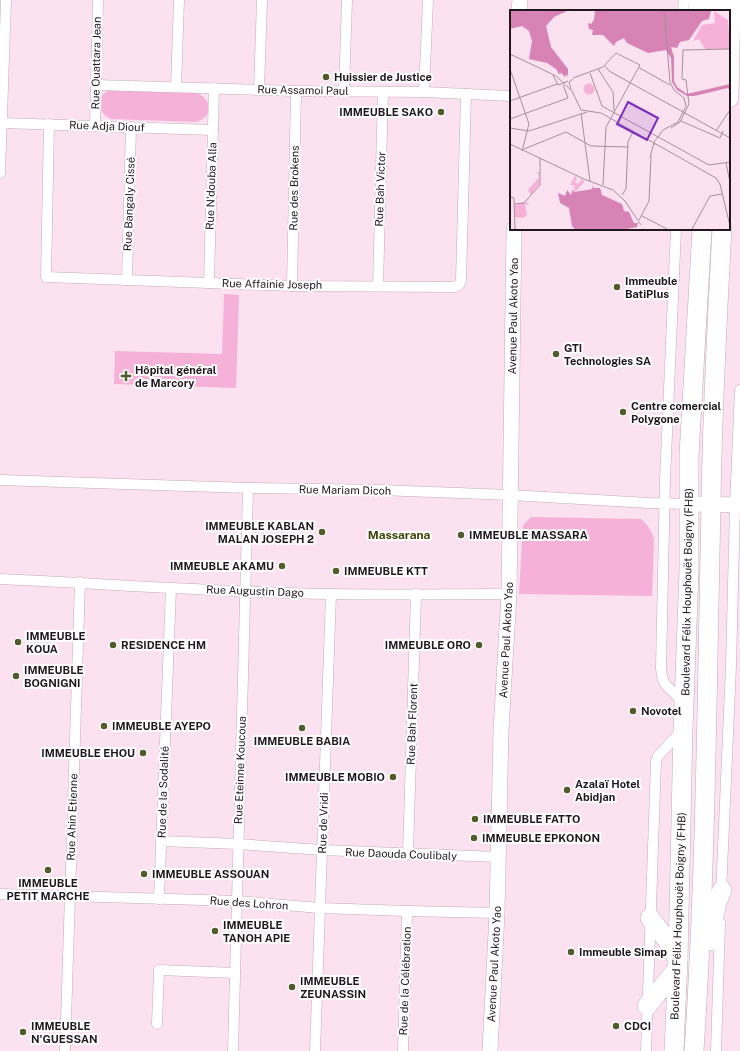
<svg xmlns="http://www.w3.org/2000/svg" width="740" height="1051" font-family="'Public Sans',sans-serif">
	<rect width="100%" height="100%" fill="#fce1f0"/>
	<g fill="#f6b1d8">
		<path d="M 111,89 L 197,93 C 213,100 213,117 196,122 L 111,119 C 96,112 95,96 111,89 Z"/>
		<path d="M 224,294 L 239,295 L 236,388 L 114,384 L 115,351 L 222,354 Z"/>
		<path d="M 531,517 L 641,519 C 648,525 652,531 654,540 L 652,596 L 519,594 L 523,525 Z"/>
	</g>
	<g fill="none" stroke-linecap="round" stroke-linejoin="round">
		<defs>
			<g id="street">
				<path d="M 683,11 L 684,0"/>
				<path d="M 96,85 L 296,91 L 424,92 L 511,96"/>
				<path d="M 176,87 L 179,0"/>
				<path d="M 259,89 L 262,0"/>
				<path d="M 344,91 L 347,0"/>
				<path d="M 424,92 L 428,0"/>
				<path d="M 2,123 L 213,130"/>
				<path d="M 49,124 L 46,277 L 292,286 L 454,287 L 459,285 L 461,281 L 466,94"/>
				<path d="M 95,126 L 98,0"/>
				<path d="M 0,173 L 6,0"/>
				<path d="M 676,229 L 665,480 L 661,668 L 662,677 L 665,684 L 684,703"/>
				<path d="M 127,280 L 131,127"/>
				<path d="M 209,283 L 214,88"/>
				<path d="M 292,286 L 296,91"/>
				<path d="M 378,286 L 383,92"/>
				<path d="M 0,480 L 248,488 L 380,490 L 510,495 L 649,503 L 689,504"/>
				<path d="M 0,579 C 110,584 220,592 330,594 C 390,595 450,594 509,594"/>
				<path d="M 161,841 L 238,844 L 322,850 L 498,857"/>
				<path d="M 408,854 L 416,594"/>
				<path d="M 721,893 L 731,666 L 735,505 L 740,390"/>
				<path d="M 0,894 L 237,901 L 320,908 L 407,911 L 497,913"/>
				<path d="M 159,899 L 171,588"/>
				<path d="M 157,1024 L 159,970 L 235,973"/>
				<path d="M 65,1051 L 80,582"/>
				<path d="M 233,1051 L 248,488"/>
				<path d="M 315,1051 L 331,594"/>
				<path d="M 403,1051 L 407,911"/>
				<path d="M 646,1051 L 656,761 L 658,756 L 683,729"/>
				<path d="M 716,1051 L 720,923"/>
			</g>
			<g id="secondary">
				<path d="M 519,11 L 520,0"/>
				<path d="M 689,504 L 740,505"/>
				<path d="M 490,1051 L 497,913 L 501,730 L 509,594 L 514,229"/>
			</g>
			<g id="highway">
				<path d="M 698,11 L 698,0"/>
				<path d="M 715,11 L 715,0"/>
				<path d="M 729,98 L 731,0"/>
				<path d="M 650,918 L 667,940 L 678,959"/>
				<path d="M 709,941 L 717,902 L 722,890"/>
				<path d="M 647,1006 L 677,969"/>
				<path d="M 674,1051 L 678,959 L 683,729 L 689,572 L 689,455 L 702,229"/>
				<path d="M 694,1051 C 706,870 707,687 711,506 C 712,413 717,321 722,229"/>
			</g>
		</defs>
		<use href="#street" stroke="#c5acb9" stroke-width="11"/>
		<use href="#secondary" stroke="#c5acb9" stroke-width="16"/>
		<use href="#highway" stroke="#c5acb9" stroke-width="20"/>
		<use href="#street" stroke="#fff" stroke-width="10"/>
		<use href="#secondary" stroke="#fff" stroke-width="15"/>
		<use href="#highway" stroke="#fff" stroke-width="19"/>
	</g>
	<g fill="#525b2a" stroke="#fff" stroke-width="1.5">
		<circle cx="326" cy="77" r="4"/>
		<circle cx="441" cy="112" r="4"/>
		<circle cx="617" cy="287" r="4"/>
		<circle cx="556" cy="354" r="4"/>
		<path d="M124 370h4v4h4v4h-4v4h-4v-4h-4v-4h4z"/>
		<circle cx="623" cy="412" r="4"/>
		<circle cx="322" cy="532" r="4"/>
		<circle cx="461" cy="535" r="4"/>
		<circle cx="282" cy="566" r="4"/>
		<circle cx="336" cy="571" r="4"/>
		<circle cx="18" cy="642" r="4"/>
		<circle cx="113" cy="645" r="4"/>
		<circle cx="479" cy="645" r="4"/>
		<circle cx="16" cy="676" r="4"/>
		<circle cx="633" cy="711" r="4"/>
		<circle cx="104" cy="726" r="4"/>
		<circle cx="302" cy="728" r="4"/>
		<circle cx="143" cy="753" r="4"/>
		<circle cx="393" cy="777" r="4"/>
		<circle cx="567" cy="790" r="4"/>
		<circle cx="475" cy="819" r="4"/>
		<circle cx="474" cy="838" r="4"/>
		<circle cx="48" cy="870" r="4"/>
		<circle cx="144" cy="874" r="4"/>
		<circle cx="215" cy="931" r="4"/>
		<circle cx="571" cy="952" r="4"/>
		<circle cx="292" cy="987" r="4"/>
		<circle cx="616" cy="1026" r="4"/>
		<circle cx="23" cy="1032" r="4"/>
	</g>
	<g text-anchor="middle" dominant-baseline="central" stroke-width="4" stroke-linejoin="round" paint-order="stroke">
		<g font-size="11" fill="#21181d" stroke="#fff">
			<text transform="translate(96 63) rotate(-89)">Rue Ouattara Jean</text>
			<text transform="translate(303 90) rotate(1)">Rue Assamoi Paul</text>
			<text transform="translate(107 126) rotate(2)">Rue Adja Diouf</text>
			<text transform="translate(211 186) rotate(-88)">Rue N'douba Alla</text>
			<text transform="translate(294 188) rotate(-89)">Rue des Brokens</text>
			<text transform="translate(380 189) rotate(-88)">Rue Bah Victor</text>
			<text transform="translate(129 204) rotate(-88)">Rue Bangaly Cissé</text>
			<text transform="translate(272 284) rotate(1)">Rue Affainie Joseph</text>
			<text transform="translate(513 316) rotate(-89)">Avenue Paul Akoto Yao</text>
			<text transform="translate(345 490) rotate(1)">Rue Mariam Dicoh</text>
			<text transform="translate(255 591) rotate(2)">Rue Augustin Dago</text>
			<text transform="translate(687 592) rotate(-89)">Boulevard Félix Houphouët Boigny (FHB)</text>
			<text transform="translate(506 640) rotate(-87)">Avenue Paul Akoto Yao</text>
			<text transform="translate(412 724) rotate(-88)">Rue Bah Florent</text>
			<text transform="translate(240 770) rotate(-88)">Rue Eteinne Koucoua</text>
			<text transform="translate(163 792) rotate(-88)">Rue de la Sodalité</text>
			<text transform="translate(72 817) rotate(-88)">Rue Ahin Etienne</text>
			<text transform="translate(323 823) rotate(-88)">Rue de Vridi</text>
			<text transform="translate(401 854) rotate(2)">Rue Daouda Coulibaly</text>
			<text transform="translate(249 903) rotate(4)">Rue des Lohron</text>
			<text transform="translate(678 916) rotate(-88)">Boulevard Félix Houphouët Boigny (FHB)</text>
			<text transform="translate(494 964) rotate(-87)">Avenue Paul Akoto Yao</text>
			<text transform="translate(405 981) rotate(-88)">Rue de la Célébration</text>
		</g>
		<g font-size="11" font-weight="bold" fill="#21181d" stroke="#fff" text-anchor="start">
			<text x="334" y="77">Huissier de Justice</text>
			<text x="433" y="112" text-anchor="end">IMMEUBLE SAKO</text>
			<text x="625" y="281">Immeuble<tspan x="625" dy="13">BatiPlus</tspan></text>
			<text x="564" y="348">GTI<tspan x="564" dy="13">Technologies SA</tspan></text>
			<text x="135" y="370">Hôpital général<tspan x="135" dy="13">de Marcory</tspan></text>
			<text x="631" y="406">Centre comercial<tspan x="631" dy="13">Polygone</tspan></text>
			<text x="314" y="526" text-anchor="end">IMMEUBLE KABLAN<tspan x="314" dy="13">MALAN JOSEPH 2</tspan></text>
			<text x="469" y="535">IMMEUBLE MASSARA</text>
			<text x="274" y="566" text-anchor="end">IMMEUBLE AKAMU</text>
			<text x="344" y="571">IMMEUBLE KTT</text>
			<text x="26" y="636">IMMEUBLE<tspan x="26" dy="13">KOUA</tspan></text>
			<text x="121" y="645">RESIDENCE HM</text>
			<text x="471" y="645" text-anchor="end">IMMEUBLE ORO</text>
			<text x="24" y="670">IMMEUBLE<tspan x="24" dy="13">BOGNIGNI</tspan></text>
			<text x="641" y="711">Novotel</text>
			<text x="112" y="726">IMMEUBLE AYEPO</text>
			<text x="302" y="741" text-anchor="middle">IMMEUBLE BABIA</text>
			<text x="135" y="753" text-anchor="end">IMMEUBLE EHOU</text>
			<text x="385" y="777" text-anchor="end">IMMEUBLE MOBIO</text>
			<text x="575" y="784">Azalaï Hotel<tspan x="575" dy="13">Abidjan</tspan></text>
			<text x="483" y="819">IMMEUBLE FATTO</text>
			<text x="482" y="838">IMMEUBLE EPKONON</text>
			<text x="152" y="874">IMMEUBLE ASSOUAN</text>
			<text x="48" y="883" text-anchor="middle">IMMEUBLE<tspan x="48" dy="13">PETIT MARCHE</tspan></text>
			<text x="223" y="925">IMMEUBLE<tspan x="223" dy="13">TANOH APIE</tspan></text>
			<text x="579" y="952">Immeuble Simap</text>
			<text x="300" y="981">IMMEUBLE<tspan x="300" dy="13">ZEUNASSIN</tspan></text>
			<text x="31" y="1026">IMMEUBLE<tspan x="31" dy="13">N'GUESSAN</tspan></text>
			<text x="624" y="1026">CDCI</text>
		</g>
		<g font-size="12" font-weight="bold" fill="#3b4408" stroke="#fff">
			<text x="399" y="535">Massarana</text>
		</g>
	</g>
	<g transform="translate(510 10)">
		<rect width="220" height="220" fill="#fce1f0"/>
		<path d="M 204,1 L 218,10 L 220,39 L 195,39 L 189,29 L 183,31 L 192,15 L 205,13 ZM73.5 79a5.5 5.5 0 1 1 11 0a5.5 5.5 0 1 1-11 0ZM 27,162 L 29,162 L 29,174 L 21,185 L 18,180 L 29,167 ZM 65,166 L 67,167 L 65,172 L 69,174 L 71,169 L 75,171 L 65,182 L 64,175 L 60,175 ZM 16,192 L 19,194 L 15,195 L 17,205 L 13,208 L 5,207 L 5,195 Z" fill="#f6b1d8"/>
		<path d="M 0,1 L 57,1 L 44,7 L 36,16 L 41,37 L 58,59 L 58,68 L 57,64 L 55,67 L 51,63 L 49,64 L 46,59 L 37,53 L 19,49 L 22,31 L 19,21 L 12,16 L 0,19 ZM 85,1 L 201,1 L 199,9 L 192,11 L 179,30 L 170,32 L 167,38 L 161,37 L 164,47 L 164,71 L 167,77 L 177,84 L 220,74 L 220,81 L 218,78 L 184,86 L 177,86 L 167,80 L 162,72 L 161,48 L 156,40 L 138,43 L 117,33 L 114,28 L 106,32 L 104,36 L 93,25 L 82,25 L 83,20 L 79,19 L 78,13 L 81,14 L 84,10 ZM 83,174 L 83,178 L 90,178 L 92,185 L 112,194 L 114,201 L 119,202 L 124,213 L 128,213 L 127,217 L 116,219 L 65,219 L 62,216 L 59,198 L 50,193 L 48,183 L 55,186 L 57,180 L 61,185 L 63,179 L 64,182 L 77,180 L 82,179 Z" fill="#d783b5"/>
		<path fill="none" stroke="#a4919c" stroke-width="1" d="M 0,44 L 46,66 L 62,81 L 71,100 L 91,103 L 206,168 L 210,174 L 220,216M 95,56 L 99,61 L 220,128M 128,57 L 160,75M 0,59 L 19,114 L 12,141M 88,59 L 103,82 L 104,101M 80,63 L 92,96 L 199,155 L 220,152M 43,65 L 48,75 L 58,71M 63,68 L 93,57 L 106,43 L 130,55 L 96,117 L 93,175M 61,79 L 59,72 L 63,69M 0,91 L 47,74M 71,103 L 80,171M 0,109 L 58,88 L 53,75M 171,111 L 210,128 L 213,121M 0,118 L 19,121 L 77,102M 161,118 L 170,112 L 179,94 L 176,70 L 172,69 L 173,40 L 220,39M 206,121 L 220,100M 0,134 L 74,169 L 103,180 L 115,191 L 131,215M 145,135 L 144,132 L 153,120 L 168,112 L 176,96 L 174,88 L 164,80 L 160,72 L 154,1M 14,139 L 56,122 L 81,136 L 118,137M 140,147 L 144,133M 216,153 L 220,172M 112,185 L 116,179 L 118,132 L 123,122M 0,187 L 4,188 L 5,219M 4,194 L 14,193 L 30,175 L 30,148M 132,206 L 157,219M 129,210 L 139,191 L 141,146M 182,219 L 200,186 L 212,184"/>
		<path fill="#7b2cbf" fill-opacity="0.15" stroke="#7b2cbf" stroke-width="2" d="M 118,92 L 148,108 L 137,130 L 107,114 Z"/>
		<rect width="220" height="220" fill="none" stroke="#21181d" stroke-width="2"/>
	</g>
</svg>
